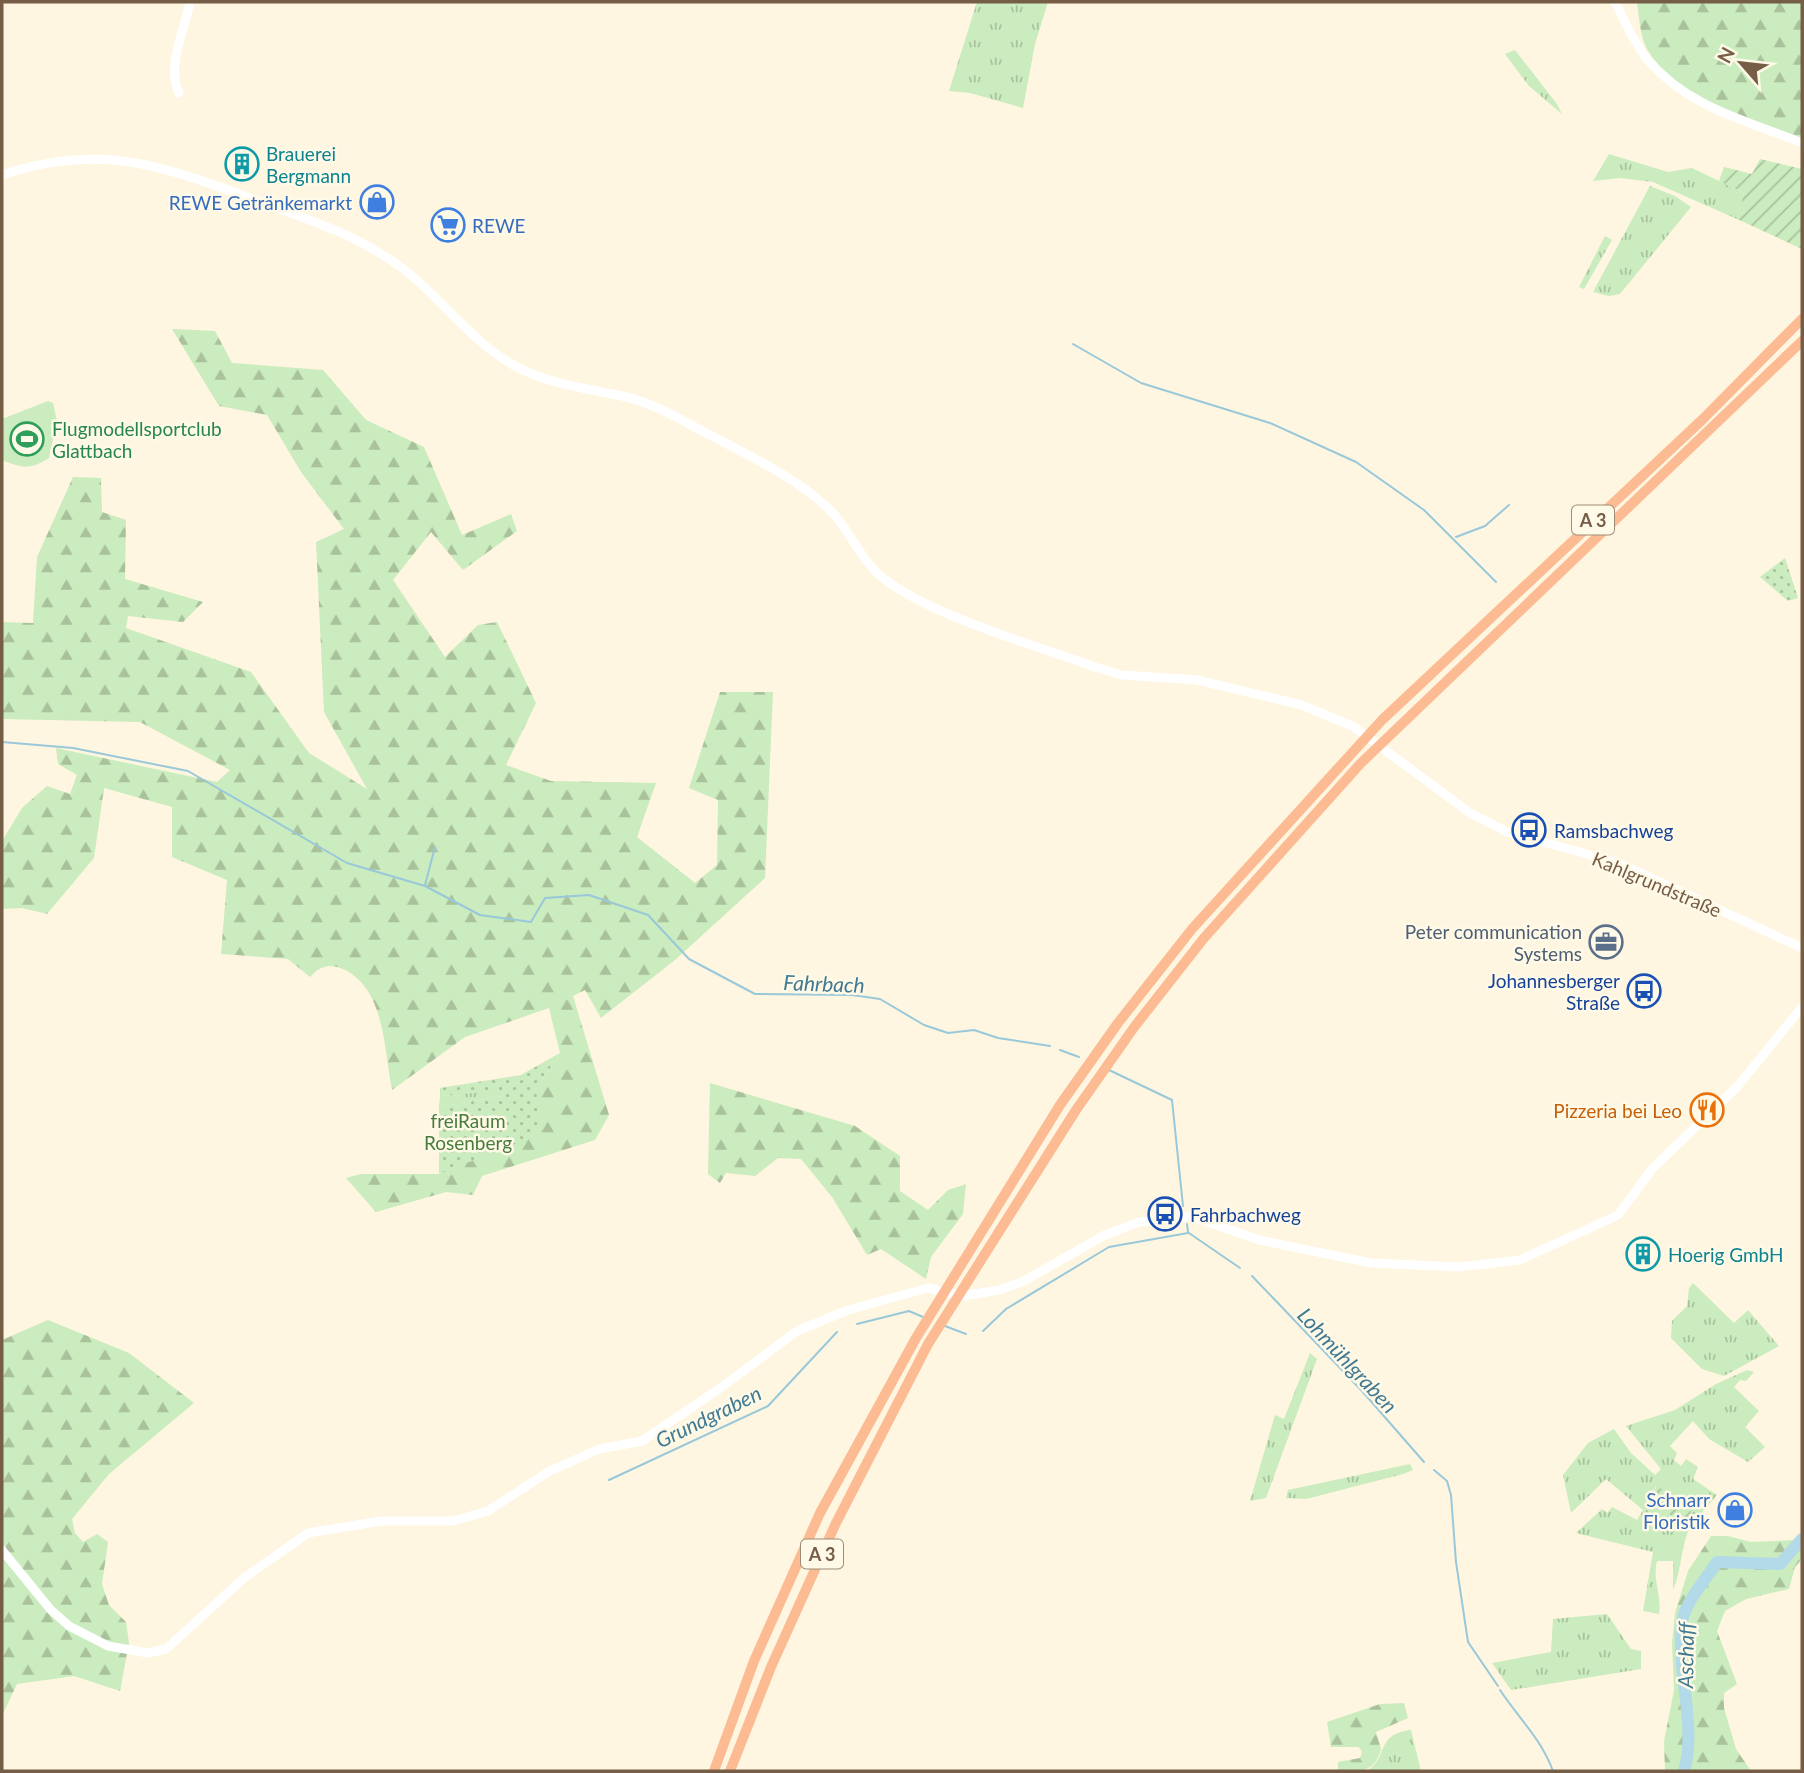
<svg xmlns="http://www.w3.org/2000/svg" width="1804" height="1773" font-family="Lato,sans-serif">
	<defs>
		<pattern id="grass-tufts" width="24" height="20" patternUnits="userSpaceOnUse" patternTransform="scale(1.75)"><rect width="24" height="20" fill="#caecbe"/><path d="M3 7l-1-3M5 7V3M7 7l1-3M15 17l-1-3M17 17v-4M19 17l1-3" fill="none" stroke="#a9c29c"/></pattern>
		<pattern id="forest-firs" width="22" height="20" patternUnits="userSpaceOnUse" patternTransform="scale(1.75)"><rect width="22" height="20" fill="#caecbe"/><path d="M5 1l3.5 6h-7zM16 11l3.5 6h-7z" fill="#a9c29c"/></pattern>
		<pattern id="park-dots" width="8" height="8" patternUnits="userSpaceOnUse" patternTransform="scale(1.75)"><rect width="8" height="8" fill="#caecbe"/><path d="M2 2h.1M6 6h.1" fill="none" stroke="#a9c29c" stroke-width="1.8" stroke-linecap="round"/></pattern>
		<pattern id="garden-furrows" width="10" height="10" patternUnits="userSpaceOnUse" patternTransform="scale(1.75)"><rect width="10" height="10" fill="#caecbe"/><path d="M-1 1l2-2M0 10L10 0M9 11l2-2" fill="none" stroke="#a9c29c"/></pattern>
	</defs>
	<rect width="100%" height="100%" fill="#fef6e0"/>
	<g fill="url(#grass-tufts)">
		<path d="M 977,2 L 1048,2 L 1035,44 L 1023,108 L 970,93 L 949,91 Z"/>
		<path d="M 1515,50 L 1557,104 L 1562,114 L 1529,86 L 1505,54 Z"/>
		<path d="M 1609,154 L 1668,172 L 1692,168 L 1744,193 L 1737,219 L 1653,182 L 1620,178 L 1593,181 Z"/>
		<path d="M 1650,186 L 1675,196 L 1691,207 L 1620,294 L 1609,296 L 1593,292 Z"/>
		<path d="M 1605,236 L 1612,240 L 1584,289 L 1579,287 Z"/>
		<path d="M 506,1089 L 502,1096 L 439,1107 L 440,1096 Z"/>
		<path d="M 1693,1283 L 1734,1323 L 1748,1310 L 1779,1346 L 1724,1376 L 1702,1369 L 1671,1338 L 1672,1321 L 1687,1306 L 1689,1288 Z"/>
		<path d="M 1310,1353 L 1317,1359 L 1266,1498 L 1250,1501 L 1275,1415 L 1284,1419 Z"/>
		<path d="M 1747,1370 L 1754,1372 L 1746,1381 L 1740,1380 L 1734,1387 L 1759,1411 L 1745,1427 L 1765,1447 L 1748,1462 L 1709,1439 L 1693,1421 L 1670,1446 L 1677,1453 L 1674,1460 L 1681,1466 L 1686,1459 L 1698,1467 L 1693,1479 L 1717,1495 L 1691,1525 L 1691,1509 L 1656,1486 L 1649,1501 L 1690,1527 C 1680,1548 1682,1570 1673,1590 L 1673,1561 L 1657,1561 C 1652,1579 1662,1595 1659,1614 L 1643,1611 L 1653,1552 L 1576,1533 L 1602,1509 L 1607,1513 L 1612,1507 L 1637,1520 L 1643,1510 L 1606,1479 L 1571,1513 L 1563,1475 L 1588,1443 L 1614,1429 L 1631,1453 L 1655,1475 L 1661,1469 L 1626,1426 L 1675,1410 L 1716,1384 Z"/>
		<path d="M 1410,1464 L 1413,1470 L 1403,1474 L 1306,1499 L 1286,1498 L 1288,1490 Z"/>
		<path d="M 1607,1614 L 1631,1649 L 1641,1651 L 1641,1669 L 1511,1690 L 1492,1663 L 1551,1652 L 1553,1619 Z"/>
		<path d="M 1411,1730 L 1421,1771 L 1367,1771 C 1389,1757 1375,1734 1411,1730 Z"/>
	</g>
	<g fill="url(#forest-firs)">
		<path d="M 1637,2 L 1802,2 L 1802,140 C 1746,118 1680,104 1647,49 C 1640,37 1639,16 1637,2 Z"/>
		<path d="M 172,329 L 215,331 L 232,363 L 323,370 L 366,420 L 424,447 L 462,535 L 511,514 L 517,531 L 463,570 L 431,532 L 393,580 L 445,657 L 478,625 L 497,622 L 536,703 L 506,765 L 551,781 L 656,783 L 637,837 L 695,883 L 717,865 L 718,800 L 689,788 L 720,692 L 773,692 L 765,878 L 675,960 L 601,1018 L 585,990 L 573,996 L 609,1115 L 595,1140 L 482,1176 L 473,1195 L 446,1192 L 376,1212 L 346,1178 L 361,1174 L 440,1174 L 534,1100 L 539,1085 L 560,1053 L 549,1008 L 465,1037 L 392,1090 C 384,1049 385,988 343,969 C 329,963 320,966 310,977 L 288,959 L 221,954 L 227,880 L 172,857 L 172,807 L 104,788 L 94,858 L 47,914 L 22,908 L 2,909 L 2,841 L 22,808 L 47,786 L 70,794 L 77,775 L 58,764 L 56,748 L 217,782 L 230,770 L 140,722 L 2,719 L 2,622 L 33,623 L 37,557 L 73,477 L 101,478 L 102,512 L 126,520 L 125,579 L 203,602 L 183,622 L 128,616 L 126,628 L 251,672 L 309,753 L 367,789 L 324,712 L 316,542 L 344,529 L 301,472 L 267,415 L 219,406 Z"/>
		<path d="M 710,1083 L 855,1126 L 900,1156 L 900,1191 L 928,1210 L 948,1190 L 966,1184 L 963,1214 L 931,1257 L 926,1279 L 881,1249 L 867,1255 L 832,1197 L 801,1159 L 778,1158 L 755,1176 L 726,1173 L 720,1183 L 708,1174 Z"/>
		<path d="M 48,1320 L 129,1353 L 194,1403 L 109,1474 L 72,1519 L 75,1533 L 83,1542 L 97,1534 L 108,1542 L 102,1584 L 109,1605 L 126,1622 L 129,1643 L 120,1691 L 74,1676 L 17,1684 L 2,1716 L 2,1340 Z"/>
		<path d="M 1711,1536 L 1728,1536 L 1751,1542 L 1798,1540 L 1802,1543 L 1802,1559 L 1795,1567 L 1789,1589 L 1746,1599 L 1725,1611 L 1717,1631 L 1737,1684 L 1724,1693 L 1724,1708 L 1736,1749 L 1751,1771 L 1665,1771 L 1664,1741 L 1674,1690 L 1672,1643 L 1675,1613 L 1688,1571 Z"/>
		<path d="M 1404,1703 L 1408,1718 L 1376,1732 L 1381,1749 C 1374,1773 1362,1771 1338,1771 L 1338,1762 L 1360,1758 L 1362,1752 L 1359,1747 L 1331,1747 L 1327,1722 L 1380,1704 Z"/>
	</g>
	<g fill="url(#park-dots)">
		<path d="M 1785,558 L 1798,598 L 1788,601 L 1760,577 Z"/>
		<path d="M 560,1053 C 536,1090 531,1088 542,1133 L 439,1174 L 439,1107 L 502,1096 L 505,1090 L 440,1096 L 440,1088 L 521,1075 Z"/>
	</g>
	<g fill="url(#garden-furrows)">
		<path d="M 1760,159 L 1802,169 L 1802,249 L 1737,219 L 1744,193 L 1719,181 L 1724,167 L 1752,174 Z"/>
		<path d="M 1657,1486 L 1691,1509 L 1690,1527 L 1648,1501 Z"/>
	</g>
	<path fill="#caecbe" d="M 48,401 L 53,403 L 57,421 L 49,458 C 31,470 21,468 2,460 L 2,419 Z"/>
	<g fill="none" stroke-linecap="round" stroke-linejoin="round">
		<g stroke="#99c8da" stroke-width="2">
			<path d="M 1073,344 L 1141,383 L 1270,423 L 1356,462 L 1424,510 L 1496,582"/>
			<path d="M 1456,537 L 1485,526 L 1509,505"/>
			<path d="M 2,742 L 73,748 L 188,771 L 347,863 L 425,886 L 480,915 L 531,922 L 545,898 L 589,895 L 648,915 L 689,959 L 755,994 L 852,995 L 880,999 L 924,1025 L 948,1033 L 974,1030 L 998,1038 L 1050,1046"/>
			<path d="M 425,885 L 435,847"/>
			<path d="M 1060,1050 L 1079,1057"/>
			<path d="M 1109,1070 L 1172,1100 L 1183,1206"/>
			<path d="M 1187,1224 L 1188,1232"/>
			<path d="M 1189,1233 L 1240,1268"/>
			<path d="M 1252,1276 L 1362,1391 L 1424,1462"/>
			<path d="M 857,1324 L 909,1311 L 923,1317"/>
			<path d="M 945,1326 L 966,1334"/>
			<path d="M 983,1331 L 1006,1309 L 1109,1247 L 1188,1233"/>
			<path d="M 1434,1470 L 1447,1481 L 1451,1495 L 1456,1562 L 1468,1642 L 1498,1686"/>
			<path d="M 609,1480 L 768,1406 L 837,1332"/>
			<path d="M 1500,1690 C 1520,1720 1540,1737 1553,1771"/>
		</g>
		<path stroke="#b3dae8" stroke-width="12" d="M 1684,1771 C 1698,1724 1674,1667 1683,1618 C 1687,1600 1707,1578 1717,1562 L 1780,1564 L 1802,1539"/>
		<g stroke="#fff" stroke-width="9">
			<path d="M 1615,2 C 1625,21 1633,42 1647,59 C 1689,108 1745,120 1802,143"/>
			<path d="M 179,93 C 166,66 185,29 190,2"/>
			<path d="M 2,175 C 104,141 165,167 261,202 C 310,220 360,236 402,268 C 442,298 470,341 515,366 C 548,384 585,388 622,396 C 647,401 670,413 691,425 C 737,450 791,473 829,509 C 850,529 859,559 883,578 C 931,616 1035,645 1095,667 L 1122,675 L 1197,680 L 1302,705 L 1354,727 L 1470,813 L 1507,832 L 1619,863 L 1802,948"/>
			<path d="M 2,1550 L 50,1609 L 69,1626 L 108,1646 L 148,1653 L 166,1649 L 244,1578 L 308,1533 L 381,1521 L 453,1521 L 488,1511 L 548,1472 L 599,1449 L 642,1441 L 719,1389 L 797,1331 L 848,1310 L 928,1288 L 962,1296 L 999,1290 L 1022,1282 L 1105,1235 L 1139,1222 L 1191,1216 L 1259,1240 L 1371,1263 L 1459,1267 L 1520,1260 L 1618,1215 L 1652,1169 L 1737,1087 L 1802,1007"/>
		</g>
		<g stroke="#fcbb92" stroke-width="10">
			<path d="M 714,1771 L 754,1661 L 820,1513 L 916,1338 L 1060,1105 L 1118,1023 L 1192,929 L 1382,720 L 1703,419 L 1802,319"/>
			<path d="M 730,1771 L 771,1667 L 836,1523 L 928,1344 L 1076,1110 L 1135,1026 L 1204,938 L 1361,763 L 1802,341"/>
		</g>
	</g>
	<defs>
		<symbol id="building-ring" viewBox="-11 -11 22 22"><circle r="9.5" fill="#fff9e7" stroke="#0f9aa8" stroke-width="1.5"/><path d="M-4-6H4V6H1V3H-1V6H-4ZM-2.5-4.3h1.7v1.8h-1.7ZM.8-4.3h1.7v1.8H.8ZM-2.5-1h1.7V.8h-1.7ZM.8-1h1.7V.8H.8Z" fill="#0f9aa8"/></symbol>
		<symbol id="shop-ring" viewBox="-11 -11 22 22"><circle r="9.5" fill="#fff9e7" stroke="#3f7fe0" stroke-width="1.5"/><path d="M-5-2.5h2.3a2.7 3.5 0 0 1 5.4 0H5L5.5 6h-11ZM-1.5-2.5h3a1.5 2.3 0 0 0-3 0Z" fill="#3f7fe0"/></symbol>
		<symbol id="supermarket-ring" viewBox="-11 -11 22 22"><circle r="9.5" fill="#fff9e7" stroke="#3f7fe0" stroke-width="1.5"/><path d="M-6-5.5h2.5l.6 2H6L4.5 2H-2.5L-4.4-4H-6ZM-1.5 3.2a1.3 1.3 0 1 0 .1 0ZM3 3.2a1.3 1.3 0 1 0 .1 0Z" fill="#3f7fe0"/></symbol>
		<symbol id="stadium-ring" viewBox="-11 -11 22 22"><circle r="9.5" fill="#fff9e7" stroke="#2e9e5b" stroke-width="1.5"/><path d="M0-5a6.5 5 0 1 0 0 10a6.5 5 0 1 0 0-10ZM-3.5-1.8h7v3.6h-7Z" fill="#2e9e5b"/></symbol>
		<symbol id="bus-ring" viewBox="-11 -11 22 22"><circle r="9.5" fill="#fff9e7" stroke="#1a4fb4" stroke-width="1.5"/><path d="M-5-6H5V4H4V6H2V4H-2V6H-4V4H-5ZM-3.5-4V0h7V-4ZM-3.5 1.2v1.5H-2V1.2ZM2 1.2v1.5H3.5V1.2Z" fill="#1a4fb4"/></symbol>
		<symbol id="office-ring" viewBox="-11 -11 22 22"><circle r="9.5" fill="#fff9e7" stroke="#5c6f8a" stroke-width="1.5"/><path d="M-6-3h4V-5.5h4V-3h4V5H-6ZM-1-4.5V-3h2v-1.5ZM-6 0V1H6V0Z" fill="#5c6f8a"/></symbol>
		<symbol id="restaurant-ring" viewBox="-11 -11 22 22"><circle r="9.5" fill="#fff9e7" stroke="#e8710a" stroke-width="1.5"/><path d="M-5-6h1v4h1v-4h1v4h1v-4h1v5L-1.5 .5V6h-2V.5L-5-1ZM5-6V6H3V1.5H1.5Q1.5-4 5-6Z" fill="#e8710a"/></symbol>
	</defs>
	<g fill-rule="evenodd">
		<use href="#building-ring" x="223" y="145" width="38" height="38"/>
		<use href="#shop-ring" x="358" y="183" width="38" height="38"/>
		<use href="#supermarket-ring" x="429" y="206" width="38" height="38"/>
		<use href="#stadium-ring" x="8" y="420" width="38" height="38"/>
		<use href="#bus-ring" x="1510" y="811" width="38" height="38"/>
		<use href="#office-ring" x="1587" y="923" width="38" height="38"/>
		<use href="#bus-ring" x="1625" y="972" width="38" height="38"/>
		<use href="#restaurant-ring" x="1688" y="1091" width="38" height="38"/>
		<use href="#bus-ring" x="1146" y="1195" width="38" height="38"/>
		<use href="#building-ring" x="1624" y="1235" width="38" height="38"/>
		<use href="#shop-ring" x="1716" y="1491" width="38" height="38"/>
	</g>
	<g text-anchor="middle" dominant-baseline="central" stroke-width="5" stroke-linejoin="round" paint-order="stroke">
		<g fill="#fff9e7" stroke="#9e8c76" stroke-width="2">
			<rect x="1572" y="505.5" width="42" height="29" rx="5"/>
			<rect x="801" y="1539.5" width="42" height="29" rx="5"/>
		</g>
		<g font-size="18" font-weight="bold" fill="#755d46">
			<text x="1593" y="520">A 3</text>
			<text x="822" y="1554">A 3</text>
		</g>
		<g font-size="19" fill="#0d838f" stroke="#fff9e7" text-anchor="start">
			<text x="266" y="153">Brauerei<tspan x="266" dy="22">Bergmann</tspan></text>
			<text x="1668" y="1254">Hoerig GmbH</text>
		</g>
		<g font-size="19" fill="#366cbe" stroke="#fff9e7" text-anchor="end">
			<text x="352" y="202">REWE Getränkemarkt</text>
			<text x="472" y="225" text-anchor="start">REWE</text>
			<text x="1710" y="1499">Schnarr<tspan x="1710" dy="22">Floristik</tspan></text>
		</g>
		<g font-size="19" fill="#27864d" stroke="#fff9e7" text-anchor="start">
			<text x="52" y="428">Flugmodellsportclub<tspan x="52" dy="22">Glattbach</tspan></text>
		</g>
		<g font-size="19" fill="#164399" stroke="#fff9e7" text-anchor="start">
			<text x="1554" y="830">Ramsbachweg</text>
			<text x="1620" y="980" text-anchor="end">Johannesberger<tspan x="1620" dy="22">Straße</tspan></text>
			<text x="1190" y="1214">Fahrbachweg</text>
		</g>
		<g font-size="19" fill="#755d46" stroke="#fff9e7">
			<text transform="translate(1657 884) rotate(23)">Kahlgrundstraße</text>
		</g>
		<g font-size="19" fill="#4e5e75" stroke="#fff9e7" text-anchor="end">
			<text x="1582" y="931">Peter communication<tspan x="1582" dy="22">Systems</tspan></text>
		</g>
		<g font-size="19" fill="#c56008" stroke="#fff9e7" text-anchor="end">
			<text x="1682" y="1110">Pizzeria bei Leo</text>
		</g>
		<g font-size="19" fill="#487c3d" stroke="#fff9e7">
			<text x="468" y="1120">freiRaum<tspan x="468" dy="22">Rosenberg</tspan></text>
		</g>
		<g font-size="21" font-style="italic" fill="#417a92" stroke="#fff9e7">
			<text transform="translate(824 983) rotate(2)">Fahrbach</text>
			<text transform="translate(1348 1360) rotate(47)">Lohmühlgraben</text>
			<text transform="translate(708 1416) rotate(-26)">Grundgraben</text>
			<text transform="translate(1685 1655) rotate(-89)">Aschaff</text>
		</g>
	</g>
	<rect width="1804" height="1773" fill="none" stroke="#755d46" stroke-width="7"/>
	<g transform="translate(1741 63) rotate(298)" stroke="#fff9e7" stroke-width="5" paint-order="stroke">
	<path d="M0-5L12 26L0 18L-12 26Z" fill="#755d46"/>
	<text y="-10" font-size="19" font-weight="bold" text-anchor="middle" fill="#755d46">N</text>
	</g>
</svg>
